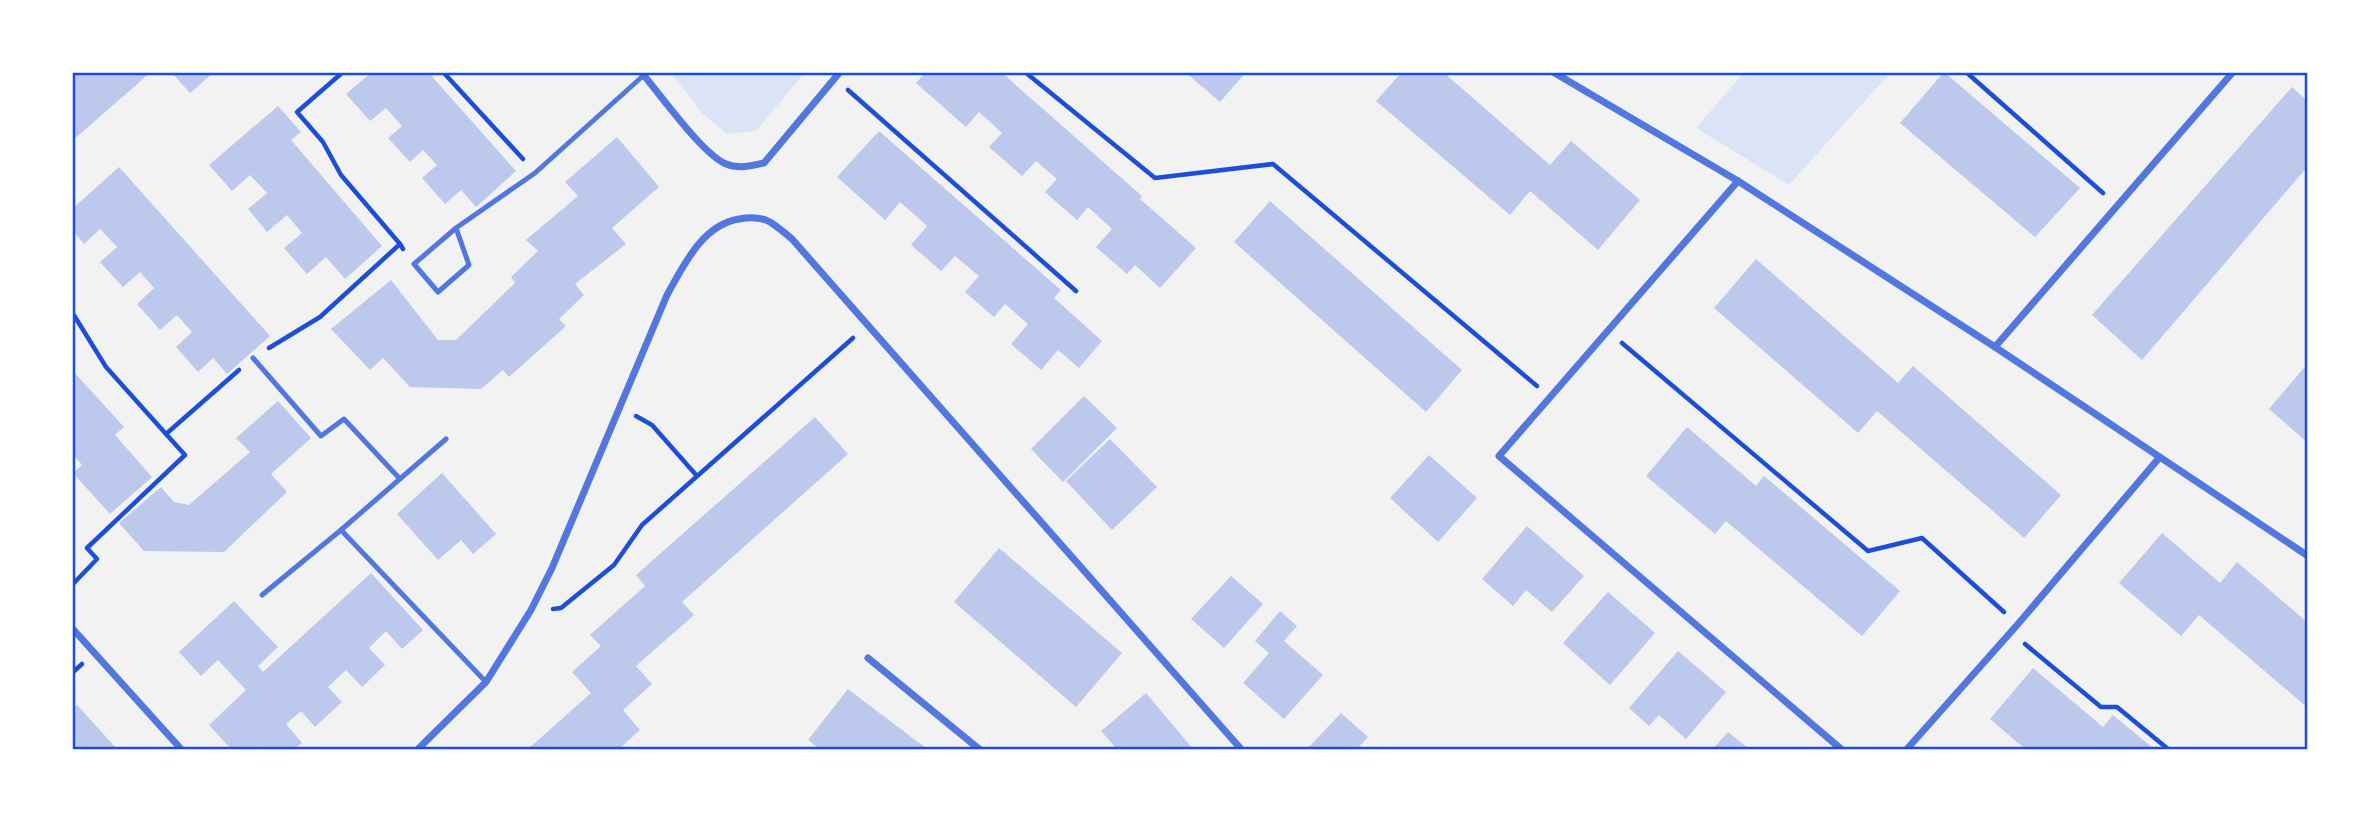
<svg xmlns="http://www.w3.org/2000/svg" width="2380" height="821" font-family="Karla,sans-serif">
	<rect width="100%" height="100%" fill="#f2f2f2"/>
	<g fill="#dbe4f7">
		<path d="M 670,72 L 805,72 L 756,131 L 727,134 L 702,113 Z"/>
		<path d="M 1744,72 L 1891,72 L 1789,185 L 1696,128 Z"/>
	</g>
	<g fill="#bdc9ec">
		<path d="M 72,72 L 151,72 L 72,141 Z"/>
		<path d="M 171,72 L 214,72 L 190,93 Z"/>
		<path d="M 372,72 L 428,72 L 516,171 L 476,207 L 461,190 L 445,204 L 422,178 L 437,165 L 423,150 L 410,162 L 388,138 L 402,126 L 386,108 L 370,121 L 346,94 Z"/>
		<path d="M 926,72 L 1001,72 L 1142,196 L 1140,199 L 1196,248 L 1160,288 L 1135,265 L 1127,274 L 1096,247 L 1112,229 L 1088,207 L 1077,220 L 1045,192 L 1057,179 L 1036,161 L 1022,176 L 989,147 L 1002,133 L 979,112 L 966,127 L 916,83 Z"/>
		<path d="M 1185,72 L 1246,72 L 1220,102 Z"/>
		<path d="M 1402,72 L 1443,72 L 1550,165 L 1571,141 L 1640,200 L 1598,250 L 1530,191 L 1510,215 L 1376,101 Z"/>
		<path d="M 1944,72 L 2080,188 L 2035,237 L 1900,123 Z"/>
		<path d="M 2292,87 L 2305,99 L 2308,95 L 2308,166 L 2142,360 L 2092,315 Z"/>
		<path d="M 278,106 L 301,132 L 291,140 L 382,246 L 345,279 L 326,257 L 307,274 L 284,248 L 302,233 L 287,215 L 267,232 L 248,209 L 267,193 L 250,175 L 232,191 L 209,165 Z"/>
		<path d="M 879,131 L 1061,290 L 1054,298 L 1102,341 L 1079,368 L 1058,350 L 1041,370 L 1011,344 L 1028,324 L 1005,304 L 994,317 L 965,292 L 979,276 L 955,256 L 941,271 L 911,245 L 927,226 L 900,202 L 885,220 L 837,177 Z"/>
		<path d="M 617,137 L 659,187 L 612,228 L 626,244 L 575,284 L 584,295 L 559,319 L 566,326 L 509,377 L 503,370 L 481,389 L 410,387 L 383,358 L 370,370 L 331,329 L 391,280 L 438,340 L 456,340 L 515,283 L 511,277 L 538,251 L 526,240 L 578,196 L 565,182 Z"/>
		<path d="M 119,167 L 270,336 L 227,374 L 213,358 L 198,372 L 176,347 L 192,332 L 177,315 L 160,330 L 137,304 L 154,288 L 140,272 L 123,287 L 100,262 L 117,247 L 100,229 L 84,244 L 72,230 L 72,209 Z"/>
		<path d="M 1270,201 L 1462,370 L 1426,412 L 1234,242 Z"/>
		<path d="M 1756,259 L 1898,383 L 1913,366 L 2061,495 L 2024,538 L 1877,411 L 1858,433 L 1714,308 Z"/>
		<path d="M 2308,363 L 2308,443 L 2269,409 Z"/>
		<path d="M 72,370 L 124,427 L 115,435 L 152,477 L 110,514 L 73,473 L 82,465 L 72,453 Z"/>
		<path d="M 1084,396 L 1117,428 L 1063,482 L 1031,449 Z"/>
		<path d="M 278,401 L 311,438 L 271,474 L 287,492 L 224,552 L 144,551 L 119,523 L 161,487 L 174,502 L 189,505 L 250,452 L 236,438 Z"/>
		<path d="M 815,417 L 848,454 L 682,602 L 694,615 L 636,666 L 652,684 L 623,710 L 640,730 L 619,749 L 528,749 L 591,693 L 572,672 L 601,646 L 590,635 L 645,586 L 636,575 Z"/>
		<path d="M 1687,427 L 1756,486 L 1764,476 L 1900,591 L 1862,636 L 1726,521 L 1715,534 L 1646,476 Z"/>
		<path d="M 1110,439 L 1157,487 L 1112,530 L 1066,481 Z"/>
		<path d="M 1429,455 L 1477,498 L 1438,542 L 1390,498 Z"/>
		<path d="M 442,473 L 496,534 L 473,554 L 461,540 L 438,560 L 397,514 Z"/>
		<path d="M 1527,526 L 1584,576 L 1552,612 L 1526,590 L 1513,606 L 1482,579 Z"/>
		<path d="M 2162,533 L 2220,583 L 2237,562 L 2308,623 L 2308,708 L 2199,615 L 2181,636 L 2119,583 Z"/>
		<path d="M 999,548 L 1122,653 L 1076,707 L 954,602 Z"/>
		<path d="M 371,573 L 423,630 L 402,649 L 386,631 L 369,648 L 385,665 L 362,687 L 346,670 L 328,687 L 342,702 L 315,727 L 301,711 L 286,724 L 302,743 L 295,749 L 266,749 L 263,746 L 260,749 L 231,749 L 209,725 L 246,690 L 218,660 L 201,676 L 179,652 L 234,601 L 278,647 L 258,666 L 263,672 Z"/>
		<path d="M 1231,576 L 1263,604 L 1224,648 L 1191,619 Z"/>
		<path d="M 1608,592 L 1655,633 L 1610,685 L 1563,643 Z"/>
		<path d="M 1280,611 L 1297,626 L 1284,641 L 1323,675 L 1284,719 L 1243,683 L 1269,653 L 1255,641 Z"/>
		<path d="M 1678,651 L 1726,692 L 1686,739 L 1659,715 L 1649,726 L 1629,708 Z"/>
		<path d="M 2033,668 L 2103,727 L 2113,715 L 2154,749 L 2025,749 L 1990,719 Z"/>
		<path d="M 848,689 L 927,749 L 820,749 L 808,740 Z"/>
		<path d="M 1146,693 L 1193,749 L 1117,749 L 1101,731 Z"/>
		<path d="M 77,705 L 117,749 L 72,749 L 72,710 Z"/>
		<path d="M 1341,713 L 1368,737 L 1357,749 L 1307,749 Z"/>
		<path d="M 1728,732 L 1749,749 L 1713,749 Z"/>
	</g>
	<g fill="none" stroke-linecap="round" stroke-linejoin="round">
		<g stroke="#1d4ed8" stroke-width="4.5">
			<path d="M 343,72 L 297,112 L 323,142 L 341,175 L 400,244"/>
			<path d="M 443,72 L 523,159"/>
			<path d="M 1025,72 L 1155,178 L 1273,164 L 1537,386"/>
			<path d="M 1966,72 L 2103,193"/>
			<path d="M 848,90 L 1076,291"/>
			<path d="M 72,312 L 106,367 L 166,434 L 239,370"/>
			<path d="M 1622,343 L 1868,551 L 1922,538 L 2004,612"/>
			<path d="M 269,348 L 320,317 L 400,244 L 403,249"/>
			<path d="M 636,416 L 652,425 L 697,476"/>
			<path d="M 72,585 L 97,559 L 87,548 L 185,455 L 166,434"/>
			<path d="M 553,609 L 561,608 L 614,565 L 642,525 L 853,338"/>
			<path d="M 2025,644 L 2101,707 L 2117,707 L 2168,749"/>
			<path d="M 72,673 L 82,664"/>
		</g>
		<g stroke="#5277de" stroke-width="5">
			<path d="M 456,228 L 469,265 L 438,292 L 414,264 L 456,228 L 535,173 L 644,75"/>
			<path d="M 253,358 L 321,436 L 344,419 L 400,479"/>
			<path d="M 446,439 L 341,530 L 486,682"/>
			<path d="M 262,595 L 341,530"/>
		</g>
		<g stroke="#5277de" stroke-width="7">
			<path d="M 641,72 C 660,94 702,154 726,164 C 738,169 752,166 764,163 L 840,72"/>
			<path d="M 1553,72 L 1738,181 L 1995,347 L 2308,556"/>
			<path d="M 1738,181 L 1499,456 L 1841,749"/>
			<path d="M 1995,347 L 2233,72"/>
			<path d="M 72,628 L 181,749"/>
			<path d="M 868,658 L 979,749"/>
			<path d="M 418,749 L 486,682 L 531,610 L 552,568 L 667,295 C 684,265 702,225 739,219 C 749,217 761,217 770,222 C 778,227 785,233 792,239 L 1241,749"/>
			<path d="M 1907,749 L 2018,624 L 2159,458"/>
		</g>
	</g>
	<rect width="2380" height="821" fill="none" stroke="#ffffff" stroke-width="147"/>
	<rect x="74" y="74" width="2232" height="674" fill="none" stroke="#1d4ed8" stroke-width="2.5"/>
</svg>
